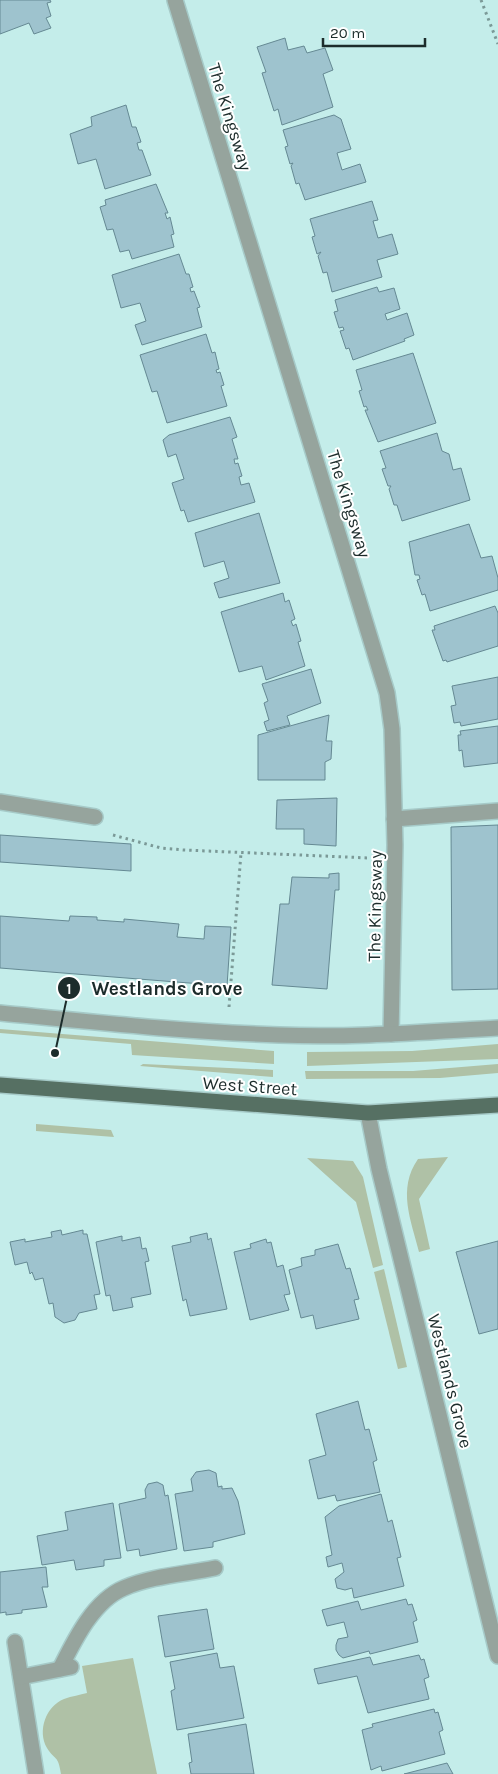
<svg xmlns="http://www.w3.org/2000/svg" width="498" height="1774" font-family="Karla,sans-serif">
	<rect width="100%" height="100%" fill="#c4edea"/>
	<g fill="#afc1a6">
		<path d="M 0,1029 L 274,1051 L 274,1064 L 132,1055 L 131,1044 L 0,1033 Z"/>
		<path d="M 498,1044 L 498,1059 L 307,1066 L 307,1052 L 412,1051 Z"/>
		<path d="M 143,1064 L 273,1070 L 273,1077 L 140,1066 Z"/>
		<path d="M 498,1064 L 498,1073 L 440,1078 L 306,1079 L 305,1071 L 413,1071 Z"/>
		<path d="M 36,1124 L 111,1130 L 114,1137 L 36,1131 Z"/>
		<path d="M 448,1157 L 419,1199 L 430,1249 L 419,1252 C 411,1220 397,1189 418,1159 Z"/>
		<path d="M 307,1158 L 353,1161 L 363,1177 L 383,1265 L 373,1268 L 356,1202 Z"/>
		<path d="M 384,1269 L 407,1367 L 398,1369 L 374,1272 Z"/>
		<path d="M 133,1658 L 157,1774 L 61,1774 C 58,1754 55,1761 47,1748 C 37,1731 46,1706 64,1699 C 72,1696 80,1695 87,1693 L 82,1666 Z"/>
	</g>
	<g fill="#9ec3ce" stroke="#658993">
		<path d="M 0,0 L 50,0 L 51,2 L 47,3 L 51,16 L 46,18 L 51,28 L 34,34 L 29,23 L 0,34 Z"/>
		<path d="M 285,38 L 288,50 L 304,46 L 307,53 L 325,48 L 333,70 L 323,74 L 333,107 L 282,125 L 278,109 L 274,111 L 262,73 L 266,72 L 257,47 Z"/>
		<path d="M 126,105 L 132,127 L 136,127 L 141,142 L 137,143 L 139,150 L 142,150 L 151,175 L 105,189 L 96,159 L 78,164 L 70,134 L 92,126 L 91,117 Z"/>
		<path d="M 334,115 L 341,119 L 351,149 L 337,153 L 342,170 L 360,164 L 366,182 L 305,200 L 299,183 L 296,184 L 291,166 L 293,163 L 290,164 L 285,147 L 288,146 L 283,130 Z"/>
		<path d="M 156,184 L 168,213 L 165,213 L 167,219 L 170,217 L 174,234 L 171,235 L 174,247 L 132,259 L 129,250 L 120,252 L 113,229 L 107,230 L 100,207 L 106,205 L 105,200 Z"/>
		<path d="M 372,201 L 378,220 L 373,221 L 378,238 L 392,234 L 398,254 L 377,260 L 382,277 L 332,292 L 327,272 L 323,273 L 318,256 L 321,252 L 317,254 L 312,237 L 315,236 L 310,219 Z"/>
		<path d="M 179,254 L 186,274 L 189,274 L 193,287 L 190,288 L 191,292 L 194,291 L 200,307 L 197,308 L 202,327 L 142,345 L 135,325 L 146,321 L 140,303 L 121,308 L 112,275 Z"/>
		<path d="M 377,287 L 379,292 L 394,288 L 400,309 L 385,314 L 387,320 L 407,313 L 414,335 L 404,339 L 405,341 L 353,360 L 349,348 L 346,349 L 340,331 L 344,330 L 343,327 L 339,328 L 334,312 L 338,311 L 335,300 Z"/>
		<path d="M 206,334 L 212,353 L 215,352 L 219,369 L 216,370 L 217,373 L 220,372 L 224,385 L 221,386 L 227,406 L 167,423 L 157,391 L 152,392 L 140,355 Z"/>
		<path d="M 413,353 L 436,423 L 378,442 L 365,410 L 368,410 L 366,406 L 364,407 L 359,391 L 362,390 L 356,370 Z"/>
		<path d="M 230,417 L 237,437 L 232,439 L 238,459 L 234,459 L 235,464 L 238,463 L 242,476 L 239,477 L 241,485 L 249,483 L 255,502 L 188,522 L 184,510 L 181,511 L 172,483 L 184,479 L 176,454 L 168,457 L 163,440 L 169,435 Z"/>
		<path d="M 437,433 L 442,451 L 449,454 L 453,470 L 461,468 L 470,500 L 402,521 L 397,505 L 394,505 L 389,489 L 391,486 L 388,486 L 382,469 L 386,468 L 380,451 Z"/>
		<path d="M 259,513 L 280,583 L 219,598 L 214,583 L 229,578 L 224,561 L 204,567 L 195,533 Z"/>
		<path d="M 469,524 L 481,558 L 492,556 L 498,578 L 498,590 L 430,611 L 425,594 L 422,595 L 417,580 L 420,579 L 419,575 L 415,575 L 409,542 Z"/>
		<path d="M 283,593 L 285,602 L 289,600 L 295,619 L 291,621 L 293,626 L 296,624 L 301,641 L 298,642 L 305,666 L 266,680 L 262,666 L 239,672 L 221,612 Z"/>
		<path d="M 495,606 L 498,613 L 498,646 L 447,662 L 446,660 L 443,661 L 432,630 L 435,630 L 434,626 Z"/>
		<path d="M 311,669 L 321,703 L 287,716 L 290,725 L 267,731 L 264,722 L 269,720 L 264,703 L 268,701 L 262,684 Z"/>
		<path d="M 498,677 L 498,719 L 461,726 L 460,722 L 454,723 L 451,706 L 456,705 L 452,686 Z"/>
		<path d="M 329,715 L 326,741 L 332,741 L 331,759 L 325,762 L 325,780 L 258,780 L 258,735 Z"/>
		<path d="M 498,726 L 498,763 L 464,767 L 462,750 L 459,751 L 458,735 L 461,735 L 460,731 Z"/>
		<path d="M 337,798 L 336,846 L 304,844 L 304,829 L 276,829 L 277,800 Z"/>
		<path d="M 498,825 L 498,989 L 452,990 L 451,827 Z"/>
		<path d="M 0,835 L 131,844 L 131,871 L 0,862 Z"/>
		<path d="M 339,873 L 339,890 L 335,890 L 327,989 L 272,985 L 280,904 L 289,904 L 292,877 L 329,878 L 329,874 Z"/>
		<path d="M 0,916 L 69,921 L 70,916 L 97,917 L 97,920 L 124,922 L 124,919 L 179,924 L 177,937 L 204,939 L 205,926 L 231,927 L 227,986 L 0,968 Z"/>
		<path d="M 61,1230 L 62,1235 L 83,1230 L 83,1234 L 87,1234 L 100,1294 L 94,1295 L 97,1309 L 79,1313 L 75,1320 L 64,1323 L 55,1317 L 53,1303 L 49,1304 L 43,1278 L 35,1280 L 32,1272 L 30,1274 L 27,1262 L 15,1265 L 10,1242 L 25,1239 L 25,1242 L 52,1237 L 51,1232 Z"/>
		<path d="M 207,1233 L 208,1240 L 211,1238 L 227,1309 L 190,1316 L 186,1299 L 183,1301 L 172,1246 L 191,1242 L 190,1237 Z"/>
		<path d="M 122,1236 L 122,1241 L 140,1237 L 142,1249 L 146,1248 L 149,1261 L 145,1262 L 151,1294 L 131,1298 L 133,1307 L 113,1311 L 110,1295 L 106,1296 L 96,1242 Z"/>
		<path d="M 266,1239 L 267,1243 L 271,1242 L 277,1267 L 283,1265 L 290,1294 L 284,1295 L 289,1310 L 250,1320 L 234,1252 L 251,1248 L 250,1244 Z"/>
		<path d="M 498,1241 L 498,1329 L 479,1334 L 456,1252 Z"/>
		<path d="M 338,1244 L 346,1269 L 350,1268 L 359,1299 L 354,1300 L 359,1319 L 316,1329 L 313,1315 L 301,1318 L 289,1270 L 302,1266 L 301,1258 L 315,1255 L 315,1250 Z"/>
		<path d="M 358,1401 L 365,1430 L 369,1429 L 377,1460 L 373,1462 L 380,1492 L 337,1501 L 335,1495 L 318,1499 L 309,1460 L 326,1455 L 316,1414 Z"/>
		<path d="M 209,1470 L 216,1473 L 218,1487 L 222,1486 L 222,1489 L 232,1488 L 238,1501 L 245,1534 L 213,1542 L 213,1547 L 184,1551 L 175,1494 L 193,1491 L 191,1479 L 196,1472 Z"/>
		<path d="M 157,1482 L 163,1485 L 165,1496 L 168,1495 L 177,1549 L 140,1556 L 139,1549 L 127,1551 L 119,1504 L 146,1498 L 145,1490 L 148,1484 Z"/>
		<path d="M 381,1494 L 388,1522 L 392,1520 L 401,1557 L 397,1558 L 404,1586 L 354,1598 L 352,1588 L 345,1590 L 337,1588 L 335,1579 L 344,1572 L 342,1563 L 328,1567 L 326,1557 L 332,1555 L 325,1517 L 339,1506 Z"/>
		<path d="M 113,1503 L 121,1558 L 104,1560 L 104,1566 L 76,1570 L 74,1560 L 42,1565 L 37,1536 L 68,1530 L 65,1512 Z"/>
		<path d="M 46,1567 L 48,1587 L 42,1587 L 47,1607 L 22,1610 L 22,1613 L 6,1615 L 6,1612 L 0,1613 L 0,1572 Z"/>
		<path d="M 406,1599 L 408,1605 L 412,1604 L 417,1620 L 413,1622 L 418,1642 L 370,1654 L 369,1651 L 343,1658 L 339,1655 L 336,1650 L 336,1645 L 338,1639 L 348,1637 L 344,1622 L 327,1626 L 322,1610 L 358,1601 L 361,1610 Z"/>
		<path d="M 207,1609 L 214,1649 L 165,1657 L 158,1616 Z"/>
		<path d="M 217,1653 L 220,1668 L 234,1666 L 244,1718 L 177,1730 L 171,1691 L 175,1689 L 170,1662 Z"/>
		<path d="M 419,1655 L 421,1660 L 424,1659 L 429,1677 L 424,1679 L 429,1699 L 368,1713 L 357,1676 L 318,1684 L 314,1669 L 370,1657 L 373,1665 Z"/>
		<path d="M 434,1709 L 435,1713 L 438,1712 L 443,1730 L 439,1732 L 445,1754 L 382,1771 L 381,1766 L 371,1770 L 362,1730 L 373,1727 L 372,1724 Z"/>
		<path d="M 246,1724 L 254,1774 L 191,1774 L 189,1763 L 192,1762 L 188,1734 Z"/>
		<path d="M 447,1763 L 453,1774 L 404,1774 Z"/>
	</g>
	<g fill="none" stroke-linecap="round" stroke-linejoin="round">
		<defs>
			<g id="lane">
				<path d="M 0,802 L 95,817"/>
				<path d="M 394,819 L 498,811"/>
				<path d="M 60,1669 C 74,1641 93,1601 124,1588 C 151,1576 186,1574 215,1568"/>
			</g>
			<g id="street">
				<path d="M 175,0 L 387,693 L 392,729 L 395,845 L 391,1034"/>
				<path d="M 0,1013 C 93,1022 186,1032 279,1035 C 352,1038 425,1032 498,1028"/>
				<path d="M 368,1113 L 379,1169 L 498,1656"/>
				<path d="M 15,1642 L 36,1774"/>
				<path d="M 21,1677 L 71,1667"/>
			</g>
			<path id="primary" d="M 0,1085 L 368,1113 L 498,1105"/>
		</defs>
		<use href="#lane" stroke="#a6cac8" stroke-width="18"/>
		<use href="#street" stroke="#a6cac8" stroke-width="18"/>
		<use href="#primary" stroke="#a6cac8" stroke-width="18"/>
		<g stroke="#7b9997" stroke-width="3" stroke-dasharray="2.5 4" stroke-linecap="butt">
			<path d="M 481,0 L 498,44"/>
			<path d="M 113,835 L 161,848 L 184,850 L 369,858"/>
			<path d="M 229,1007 L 241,853"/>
		</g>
		<use href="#lane" stroke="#96a49d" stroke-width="15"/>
		<use href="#street" stroke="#96a49d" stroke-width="15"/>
		<use href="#primary" stroke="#567063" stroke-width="15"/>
	</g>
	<g text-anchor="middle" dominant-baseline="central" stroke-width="4" stroke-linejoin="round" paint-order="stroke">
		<g font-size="18" fill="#1c2c2b" stroke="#fff">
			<text transform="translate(230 117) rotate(73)">The Kingsway</text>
			<text transform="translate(349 504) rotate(73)">The Kingsway</text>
			<text transform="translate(375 906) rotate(-89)">The Kingsway</text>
			<text transform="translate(250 1086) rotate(4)">West Street</text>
			<text transform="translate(450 1381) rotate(76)">Westlands Grove</text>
		</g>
	</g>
	<path fill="none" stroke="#1c2c2b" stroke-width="2" d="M55 1053L69 988"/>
	<g fill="#1c2c2b" stroke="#fff" stroke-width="2">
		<circle cx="55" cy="1053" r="5"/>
		<circle cx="69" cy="988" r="12"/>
	</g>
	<g font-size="15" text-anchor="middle" font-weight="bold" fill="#fff">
		<text x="69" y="994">1</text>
	</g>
	<g font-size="19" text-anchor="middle" font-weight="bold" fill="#1c2c2b" stroke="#fff" stroke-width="4" stroke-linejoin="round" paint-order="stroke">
		<text x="167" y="995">Westlands Grove</text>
	</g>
	<path d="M323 38v8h102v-8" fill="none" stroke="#1c2c2b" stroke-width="2.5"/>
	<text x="330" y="38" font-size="15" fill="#1c2c2b" stroke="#ffffff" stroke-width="4" paint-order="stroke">20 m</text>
</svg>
